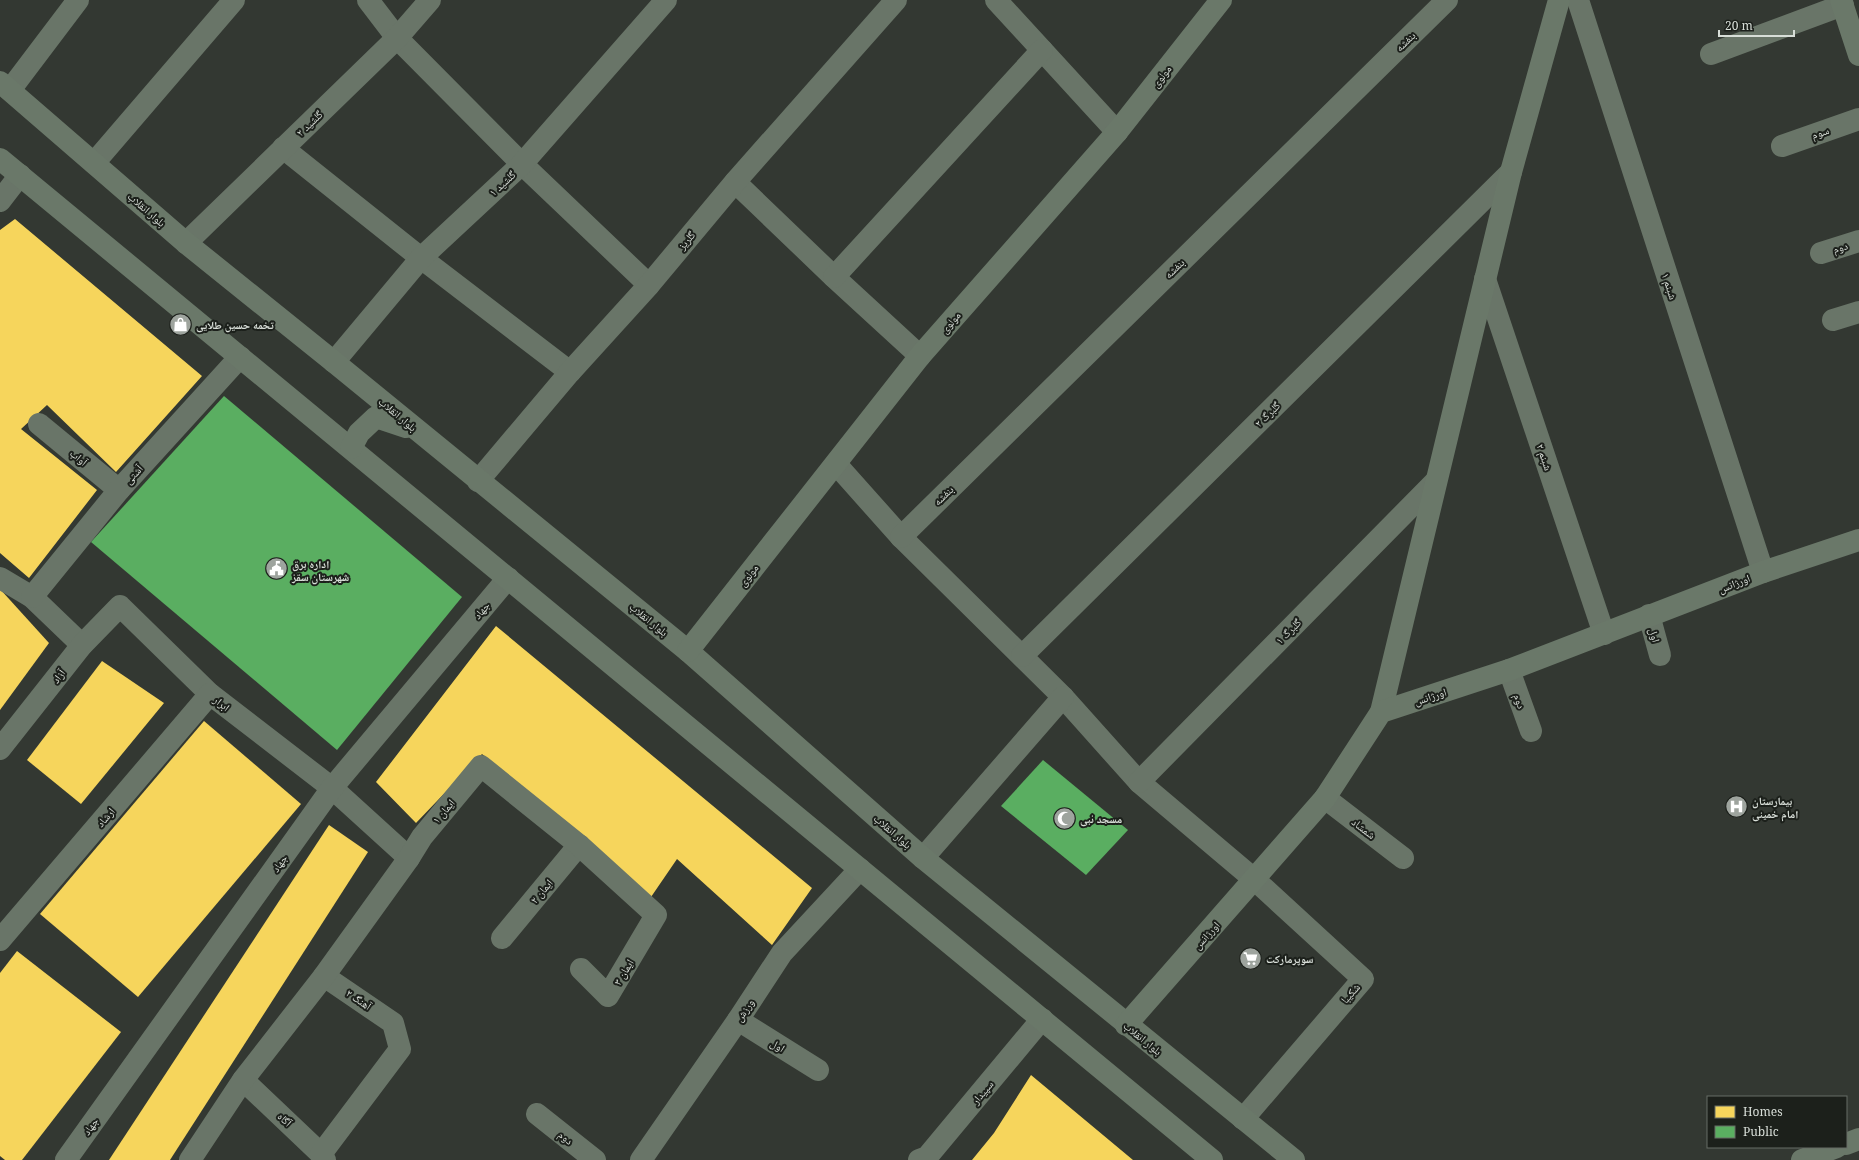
<svg xmlns="http://www.w3.org/2000/svg" width="1859" height="1160" font-family="'Noto Serif','Noto Naskh Arabic',serif">
	<rect width="100%" height="100%" fill="#333832"/>
	<g fill="#f6d55c">
		<path d="M 15,219 L 202,376 L 116,472 L 47,405 L 21,429 L 97,490 L 29,578 L 0,553 L 0,230 Z"/>
		<path d="M 0,589 L 49,643 L 0,710 Z"/>
		<path d="M 496,626 L 812,888 L 772,945 L 677,859 L 651,897 L 482,754 L 416,823 L 376,782 Z"/>
		<path d="M 102,661 L 164,703 L 81,804 L 27,760 Z"/>
		<path d="M 204,721 L 301,804 L 138,997 L 40,914 Z"/>
		<path d="M 329,825 L 368,852 L 170,1160 L 109,1160 Z"/>
		<path d="M 17,951 L 121,1032 L 22,1160 L 5,1160 L 0,1156 L 0,973 Z"/>
		<path d="M 1031,1075 L 1133,1160 L 972,1160 L 994,1133 Z"/>
	</g>
	<g fill="#5aae61">
		<path d="M 224,396 L 462,597 L 337,750 L 91,542 Z"/>
		<path d="M 1043,760 L 1128,830 L 1086,875 L 1001,806 Z"/>
	</g>
	<g fill="none" stroke-linecap="round" stroke-linejoin="round">
		<g stroke="#697568" stroke-width="22">
			<path d="M 368,0 L 397,38 L 522,164 L 649,285"/>
			<path d="M 996,0 L 1117,132"/>
			<path d="M 1578,0 L 1763,572"/>
			<path d="M 1711,54 L 1843,5"/>
			<path d="M 10,90 L 78,0"/>
			<path d="M 1782,146 L 1859,119"/>
			<path d="M 283,148 L 421,258 L 570,372"/>
			<path d="M 94,163 L 234,0"/>
			<path d="M 735,182 L 834,277 L 920,356"/>
			<path d="M 0,201 L 20,175"/>
			<path d="M 186,243 L 397,38 L 430,0"/>
			<path d="M 1821,253 L 1859,241"/>
			<path d="M 834,277 L 1042,50"/>
			<path d="M 1485,279 L 1604,634"/>
			<path d="M 1833,320 L 1859,312"/>
			<path d="M 334,362 L 421,258 L 522,164 L 666,0"/>
			<path d="M 39,424 L 119,490"/>
			<path d="M 836,464 L 901,537 L 1063,697 L 1139,782 L 1255,880 L 1363,979 L 1243,1119"/>
			<path d="M 478,481 L 570,372 L 649,285 L 735,182 L 896,0"/>
			<path d="M 901,537 L 1447,0"/>
			<path d="M 0,578 L 32,597 L 82,645"/>
			<path d="M 32,597 L 119,490 L 240,357"/>
			<path d="M 1649,615 L 1660,655"/>
			<path d="M 1022,656 L 1511,172"/>
			<path d="M 1509,670 L 1531,731"/>
			<path d="M 0,749 L 82,645 L 120,606 L 210,694 L 332,788 L 409,858"/>
			<path d="M 1139,782 L 1436,481"/>
			<path d="M 1325,798 L 1403,858"/>
			<path d="M 923,858 L 1063,697"/>
			<path d="M 502,938 L 579,845"/>
			<path d="M 0,940 L 210,694"/>
			<path d="M 738,1020 L 818,1070"/>
			<path d="M 243,1080 L 321,1154 L 325,1160"/>
			<path d="M 537,1114 L 595,1160"/>
			<path d="M 321,1154 L 400,1049 L 393,1023 L 324,976"/>
			<path d="M 66,1160 L 332,788 L 508,578"/>
			<path d="M 190,1160 L 243,1080 L 324,976 L 409,858 L 422,837 L 481,766 L 579,845 L 656,915 L 608,996 L 581,969"/>
			<path d="M 641,1160 L 738,1020 L 782,953 L 860,869"/>
			<path d="M 919,1160 L 927,1157 L 1042,1019"/>
		</g>
		<g stroke="#6a7869" stroke-width="22">
			<path d="M 1841,0 L 1859,55"/>
			<path d="M 0,82 L 186,243 L 334,362 L 688,651 L 923,858 L 1294,1160"/>
			<path d="M 0,159 L 1212,1160"/>
			<path d="M 351,448 L 359,433 L 376,417 L 406,427"/>
			<path d="M 688,651 L 920,356 L 1117,132 L 1221,0"/>
			<path d="M 1381,712 L 1511,172 L 1559,0"/>
			<path d="M 1126,1025 L 1325,798 L 1381,712 L 1509,670 L 1763,572 L 1859,540"/>
			<path d="M 1846,1144 L 1859,1139"/>
			<path d="M 1802,1160 L 1837,1147"/>
		</g>
	</g>
	<defs>
		<symbol id="shop-disc" viewBox="-11 -11 22 22"><circle r="9.5" fill="#9ea49e" stroke="#1c201b"/><path d="M-5-2.5h2.3a2.7 3.5 0 0 1 5.4 0H5L5.5 6h-11ZM-1.5-2.5h3a1.5 2.3 0 0 0-3 0Z" fill="#fff"/></symbol>
		<symbol id="civic-disc" viewBox="-11 -11 22 22"><circle r="9.5" fill="#9ea49e" stroke="#1c201b"/><path d="M-.6-6.5H3V-4.5H.6V-3L4-1V1h2V6H-6V1h2V-1L-.6-3ZM-1.2 2.5V6h2.4V2.5Z" fill="#fff"/></symbol>
		<symbol id="hospital-disc" viewBox="-11 -11 22 22"><circle r="9.5" fill="#9ea49e" stroke="#1c201b"/><path d="M-5-5h3v3.5h4V-5h3V5h-3V1.5h-4V5h-3Z" fill="#fff"/></symbol>
		<symbol id="mosque-disc" viewBox="-11 -11 22 22"><circle r="9.5" fill="#9ea49e" stroke="#1c201b"/><path d="M3.5-4.9A6 6 0 1 0 3.5 4.9A5 5 0 1 1 3.5-4.9Z" fill="#fff"/></symbol>
		<symbol id="supermarket-disc" viewBox="-11 -11 22 22"><circle r="9.5" fill="#9ea49e" stroke="#1c201b"/><path d="M-6-5.5h2.5l.6 2H6L4.5 2H-2.5L-4.4-4H-6ZM-1.5 3.2a1.3 1.3 0 1 0 .1 0ZM3 3.2a1.3 1.3 0 1 0 .1 0Z" fill="#fff"/></symbol>
	</defs>
	<g fill-rule="evenodd">
		<use href="#shop-disc" x="168" y="312" width="25" height="25"/>
		<use href="#civic-disc" x="264" y="556" width="25" height="25"/>
		<use href="#hospital-disc" x="1724" y="794" width="25" height="25"/>
		<use href="#mosque-disc" x="1052" y="806" width="25" height="25"/>
		<use href="#supermarket-disc" x="1238" y="946" width="25" height="25"/>
	</g>
	<g text-anchor="middle" dominant-baseline="central" stroke-width="4" stroke-linejoin="round" paint-order="stroke">
		<g font-size="11" fill="#d8ded8" stroke="#1c201b">
			<text transform="translate(1405 41) rotate(-44)">بنفشه</text>
			<text transform="translate(1161 76) rotate(-52)">مولوی</text>
			<text transform="translate(309 123) rotate(-44)">گلشید ۲</text>
			<text transform="translate(1820 132) rotate(-19)">سوم</text>
			<text transform="translate(502 183) rotate(-43)">گلشید ۱</text>
			<text transform="translate(147 209) rotate(41)">بلوار انقلاب</text>
			<text transform="translate(686 240) rotate(-50)">گلریز</text>
			<text transform="translate(1840 247) rotate(-18)">دوم</text>
			<text transform="translate(1174 268) rotate(-44)">بنفشه</text>
			<text transform="translate(1670 286) rotate(72)">شبنم ۱</text>
			<text transform="translate(950 322) rotate(-49)">مولوی</text>
			<text transform="translate(398 414) rotate(40)">بلوار انقلاب</text>
			<text transform="translate(1267 414) rotate(-45)">گلبرگ ۲</text>
			<text transform="translate(79 457) rotate(40)">آواب</text>
			<text transform="translate(1545 457) rotate(71)">شبنم ۲</text>
			<text transform="translate(133 474) rotate(-48)">آشتی</text>
			<text transform="translate(943 495) rotate(-44)">بنفشه</text>
			<text transform="translate(748 575) rotate(-52)">مولوی</text>
			<text transform="translate(1734 583) rotate(-21)">اورژانس</text>
			<text transform="translate(481 610) rotate(-50)">جهاد</text>
			<text transform="translate(649 619) rotate(39)">بلوار انقلاب</text>
			<text transform="translate(1288 631) rotate(-45)">گلبرگ ۱</text>
			<text transform="translate(1655 635) rotate(74)">اول</text>
			<text transform="translate(58 676) rotate(-52)">آزاد</text>
			<text transform="translate(1430 696) rotate(-18)">اورژانس</text>
			<text transform="translate(1520 701) rotate(70)">دوم</text>
			<text transform="translate(222 703) rotate(38)">ابرار</text>
			<text transform="translate(443 811) rotate(-50)">ایمان ۱</text>
			<text transform="translate(105 817) rotate(-50)">ارشاد</text>
			<text transform="translate(1364 828) rotate(38)">شمشاد</text>
			<text transform="translate(893 831) rotate(41)">بلوار انقلاب</text>
			<text transform="translate(279 863) rotate(-54)">جهاد</text>
			<text transform="translate(541 891) rotate(-50)">ایمان ۲</text>
			<text transform="translate(1206 935) rotate(-48)">اورژانس</text>
			<text transform="translate(623 972) rotate(-59)">ایمان ۳</text>
			<text transform="translate(1350 993) rotate(-49)">شکیبا</text>
			<text transform="translate(359 999) rotate(34)">آهنگ ۲</text>
			<text transform="translate(744 1010) rotate(-56)">ورزش</text>
			<text transform="translate(1143 1038) rotate(39)">بلوار انقلاب</text>
			<text transform="translate(778 1045) rotate(32)">اول</text>
			<text transform="translate(982 1092) rotate(-50)">سپیدار</text>
			<text transform="translate(285 1119) rotate(43)">آگاه</text>
			<text transform="translate(90 1126) rotate(-54)">جهاد</text>
			<text transform="translate(566 1137) rotate(38)">دوم</text>
		</g>
		<g font-size="11" font-weight="bold" fill="#d8ded8" stroke="#1c201b" text-anchor="start">
			<text x="196" y="324">تخمه حسین طلایی</text>
			<text x="292" y="563">اداره برق<tspan x="292" dy="13">شهرستان سقز</tspan></text>
			<text x="1752" y="800">بیمارستان<tspan x="1752" dy="13">امام خمینی</tspan></text>
			<text x="1080" y="818">مسجد نبی</text>
			<text x="1266" y="958">سوپرمارکت</text>
		</g>
	</g>
	<rect x="1707" y="1096" width="140" height="52" fill="#1c201b" stroke="#676c67"/>
	<rect x="1715" y="1106" width="20" height="12" fill="#f6d55c" stroke="#676c67"/>
	<text x="1743" y="1116" font-size="12" fill="#d8ded8">Homes</text>
	<rect x="1715" y="1126" width="20" height="12" fill="#5aae61" stroke="#676c67"/>
	<text x="1743" y="1136" font-size="12" fill="#d8ded8">Public</text>
	<path d="M1719 30v6h75v-6" fill="none" stroke="#d8ded8" stroke-width="2"/>
	<text x="1725" y="30" font-size="12" fill="#d8ded8" stroke="#1c201b" stroke-width="3" paint-order="stroke">20 m</text>
</svg>
